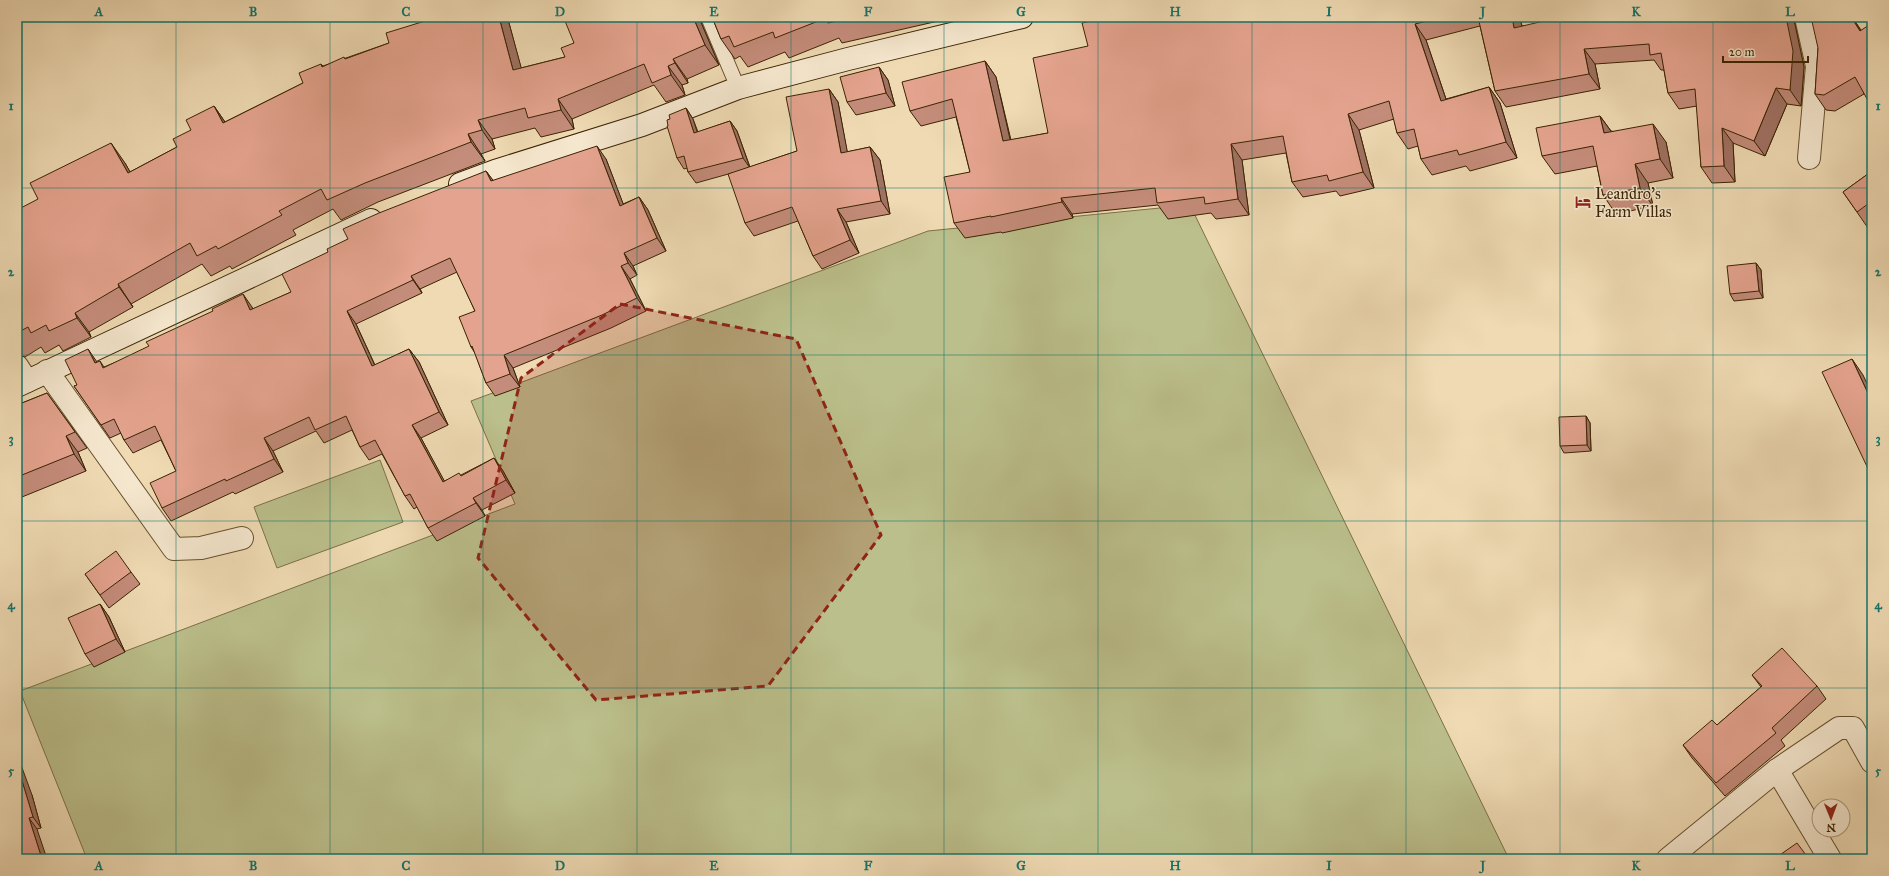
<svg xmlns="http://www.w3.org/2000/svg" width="1889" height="876" font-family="'IM FELL Great Primer',serif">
	<rect width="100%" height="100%" fill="#efdab3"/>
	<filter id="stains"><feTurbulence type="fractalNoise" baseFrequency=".005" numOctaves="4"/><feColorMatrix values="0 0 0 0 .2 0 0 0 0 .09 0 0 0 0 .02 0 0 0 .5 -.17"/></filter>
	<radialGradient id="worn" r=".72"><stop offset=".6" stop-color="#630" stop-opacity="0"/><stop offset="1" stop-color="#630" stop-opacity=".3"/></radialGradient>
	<g fill="#bbbf8b" stroke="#7b7146">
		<path d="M 1190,205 L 1509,859 L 87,859 L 20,691 L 515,504 L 471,401 L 928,231 Z"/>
		<path d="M 380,460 L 403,522 L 277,568 L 254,507 Z"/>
	</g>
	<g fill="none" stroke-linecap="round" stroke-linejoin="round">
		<defs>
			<path id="lane" d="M 708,17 L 738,88"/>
			<g id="street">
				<path d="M 1806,17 L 1817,66 L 1809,158"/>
				<path d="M 17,366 L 27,381"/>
				<path d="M 47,371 L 174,549 L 201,548 L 242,538"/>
				<path d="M 1777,770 L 1830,859"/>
				<path d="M 1668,859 L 1777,770 L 1839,728 L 1853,728 L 1872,762"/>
			</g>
			<g id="secondary">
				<path d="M 460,184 L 495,171 L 642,125 L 738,88 L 848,59 L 1022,17"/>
				<path d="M 17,386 L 371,220"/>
			</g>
		</defs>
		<use href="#lane" stroke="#68512e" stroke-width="16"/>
		<use href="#street" stroke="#68512e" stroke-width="24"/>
		<use href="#secondary" stroke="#3b2302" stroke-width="24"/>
		<use href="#lane" stroke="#f5e7ce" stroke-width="14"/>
		<use href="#street" stroke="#f5e7ce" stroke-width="22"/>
		<use href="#secondary" stroke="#f5e7ce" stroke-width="22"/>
	</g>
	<g fill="#c48c7a" stroke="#3b2302">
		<path d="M 438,17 L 505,17 L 509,23 L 521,68 L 565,57 L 574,43 L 574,17 L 590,17 L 592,19 L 700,20 L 719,65 L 687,79 L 688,83 L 682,85 L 685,95 L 666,102 L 654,85 L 572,119 L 574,129 L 541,137 L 535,128 L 492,139 L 495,149 L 481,154 L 485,161 L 378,202 L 341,220 L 333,209 L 293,230 L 296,235 L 232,269 L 230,266 L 211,276 L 202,264 L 131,304 L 133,307 L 89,332 L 91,337 L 63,351 L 59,345 L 45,353 L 41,347 L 25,357 L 17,354 L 17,277 L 125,163 L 130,172 L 177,147 L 191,130 L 214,106 L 225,122 L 303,83 L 321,64 L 323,66 L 389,43 Z"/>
		<path d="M 712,17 L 956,17 L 842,43 L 839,38 L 789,58 L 785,52 L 748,67 L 740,56 L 735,59 L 721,39 Z"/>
		<path d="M 1109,17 L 1520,17 L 1522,26 L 1794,20 L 1804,67 L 1801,106 L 1787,104 L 1765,156 L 1733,143 L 1735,182 L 1712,183 L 1701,167 L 1697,106 L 1679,109 L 1668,93 L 1664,70 L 1661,70 L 1654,60 L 1595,64 L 1600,89 L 1506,107 L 1495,91 L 1480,26 L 1426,40 L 1446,99 L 1489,87 L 1500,103 L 1517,158 L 1470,171 L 1466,166 L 1432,175 L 1421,159 L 1418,146 L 1408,149 L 1397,133 L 1394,119 L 1359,130 L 1374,188 L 1340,196 L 1336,191 L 1303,197 L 1292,182 L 1286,153 L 1242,160 L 1249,215 L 1216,219 L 1211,213 L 1168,219 L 1158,205 L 1072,214 L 1073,218 L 1002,233 L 1001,232 L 965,238 L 954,223 L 970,172 L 956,117 L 921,126 L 910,111 L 985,61 L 996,77 L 1011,140 L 1048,133 L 1088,46 Z"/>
		<path d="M 1852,17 L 1861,30 L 1864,94 L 1835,111 L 1826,110 L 1815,94 L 1818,48 Z"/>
		<path d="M 879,67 L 888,80 L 895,106 L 856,115 L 847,102 Z"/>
		<path d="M 829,89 L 838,102 L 847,152 L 870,147 L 880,160 L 890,214 L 846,222 L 859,253 L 822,269 L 813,256 L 798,221 L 754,236 L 745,223 L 732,173 L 696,183 L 688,172 L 687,168 L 684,169 L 677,158 L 670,119 L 686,108 L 693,119 L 698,132 L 730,121 L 737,131 L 750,167 L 797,151 Z"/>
		<path d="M 1600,116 L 1611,131 L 1666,142 L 1673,178 L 1648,183 L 1653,206 L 1616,214 L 1603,195 L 1597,166 L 1555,174 L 1542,156 Z"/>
		<path d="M 606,159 L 623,204 L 639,197 L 648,210 L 666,251 L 633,266 L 637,275 L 630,279 L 646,311 L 611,328 L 513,368 L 520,387 L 495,396 L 486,383 L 475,353 L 471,347 L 475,311 L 457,272 L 420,289 L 422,293 L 356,324 L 375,365 L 409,349 L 419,362 L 448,425 L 421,438 L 444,481 L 461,475 L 494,458 L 503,471 L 515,493 L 482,510 L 485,516 L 437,541 L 428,528 L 417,507 L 414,509 L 405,496 L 382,454 L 369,460 L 360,447 L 352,430 L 324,443 L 316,431 L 273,451 L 283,472 L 235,494 L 233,492 L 171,521 L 162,508 L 176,471 L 161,440 L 133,453 L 124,440 L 121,433 L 110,438 L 74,386 L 77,385 L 97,363 L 100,361 L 104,367 L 252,307 L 253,309 L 291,292 L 328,252 L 348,239 L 486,171 L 493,181 Z"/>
		<path d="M 1872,171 L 1872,225 L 1868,228 L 1843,192 Z"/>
		<path d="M 1756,263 L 1761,270 L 1763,298 L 1734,301 L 1730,294 Z"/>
		<path d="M 47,393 L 87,448 L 78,452 L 86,471 L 17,499 L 17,405 Z"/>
		<path d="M 1586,416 L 1590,423 L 1591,451 L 1564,453 L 1560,446 Z"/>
		<path d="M 131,572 L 140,584 L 109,608 L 85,574 Z"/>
		<path d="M 100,604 L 109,617 L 125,652 L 94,667 L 85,654 Z"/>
		<path d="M 1752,675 L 1817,686 L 1826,699 L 1781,740 L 1785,746 L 1725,796 L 1692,758 L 1683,745 L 1717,725 L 1761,687 Z"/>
		<path d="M 32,795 L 41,828 L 37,829 L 17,859 Z"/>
	</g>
	<g fill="#a07263" stroke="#3b2302">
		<path d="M 499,17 L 505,17 L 509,23 L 527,89 L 513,70 Z"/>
		<path d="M 693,17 L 700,17 L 700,20 L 719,65 L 705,45 Z"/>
		<path d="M 1512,17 L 1520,17 L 1525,44 L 1514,28 Z"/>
		<path d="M 1786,17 L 1794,17 L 1794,20 L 1804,67 L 1801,106 L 1790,90 Z"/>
		<path d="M 1851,17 L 1852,17 L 1871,46 L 1860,31 Z"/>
		<path d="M 1415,24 L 1426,40 L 1452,117 L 1441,101 Z"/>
		<path d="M 1584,49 L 1595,64 L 1600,89 L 1589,74 Z"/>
		<path d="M 673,59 L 687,79 L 688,83 L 675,63 Z"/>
		<path d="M 985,61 L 996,77 L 1014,157 L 1003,141 Z"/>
		<path d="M 668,66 L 682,85 L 685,95 L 671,75 Z"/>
		<path d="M 879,67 L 888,80 L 895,106 L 886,93 Z"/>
		<path d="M 1489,87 L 1500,103 L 1517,158 L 1506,142 Z"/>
		<path d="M 1776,88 L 1787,104 L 1765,156 L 1754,141 Z"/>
		<path d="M 829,89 L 838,102 L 850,166 L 841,153 Z"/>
		<path d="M 558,99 L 572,119 L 574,129 L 561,110 Z"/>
		<path d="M 214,106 L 227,125 L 223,123 Z"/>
		<path d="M 686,108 L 693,119 L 701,144 L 694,133 Z"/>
		<path d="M 1348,114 L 1359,130 L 1374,188 L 1363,172 Z"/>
		<path d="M 1600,116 L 1613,134 L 1604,133 Z"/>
		<path d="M 478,120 L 492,139 L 495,149 L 482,130 Z"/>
		<path d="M 730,121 L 737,131 L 750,168 L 743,158 Z"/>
		<path d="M 1653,124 L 1666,142 L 1673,178 L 1660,159 Z"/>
		<path d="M 1722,128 L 1733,143 L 1735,182 L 1724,166 Z"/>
		<path d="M 468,134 L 481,154 L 485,161 L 471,142 Z"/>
		<path d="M 111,143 L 125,163 L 142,193 L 128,173 Z"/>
		<path d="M 1231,144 L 1242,160 L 1249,215 L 1238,199 Z"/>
		<path d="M 597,146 L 606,159 L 629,219 L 620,206 Z"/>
		<path d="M 870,147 L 880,160 L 890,214 L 881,201 Z"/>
		<path d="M 1635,164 L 1648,183 L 1653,206 L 1640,188 Z"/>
		<path d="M 486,171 L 496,184 L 491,181 Z"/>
		<path d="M 639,197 L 648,210 L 666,251 L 657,238 Z"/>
		<path d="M 1061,198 L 1072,214 L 1073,218 L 1062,202 Z"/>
		<path d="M 837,209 L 846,222 L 859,253 L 850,240 Z"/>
		<path d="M 624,253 L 633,266 L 637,275 L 628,263 Z"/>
		<path d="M 1756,263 L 1761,270 L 1763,298 L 1759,291 Z"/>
		<path d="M 621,266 L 630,279 L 646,311 L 637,298 Z"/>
		<path d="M 411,276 L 420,289 L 422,293 L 413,280 Z"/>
		<path d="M 118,284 L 131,304 L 133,307 L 119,287 Z"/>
		<path d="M 243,294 L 252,307 L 259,323 L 250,310 Z"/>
		<path d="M 347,311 L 356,324 L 381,379 L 372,366 Z"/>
		<path d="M 75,313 L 89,332 L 91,337 L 77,318 Z"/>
		<path d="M 88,349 L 97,362 L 104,376 L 95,363 Z"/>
		<path d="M 409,349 L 419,362 L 448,425 L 439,412 Z"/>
		<path d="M 504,355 L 513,368 L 520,387 L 510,374 Z"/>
		<path d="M 1852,359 L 1863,375 L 1872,394 L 1872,402 Z"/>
		<path d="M 1586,416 L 1590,423 L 1591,451 L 1587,445 Z"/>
		<path d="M 412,425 L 421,438 L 452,495 L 443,482 Z"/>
		<path d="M 66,436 L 78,452 L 86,471 L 74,454 Z"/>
		<path d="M 264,438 L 273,451 L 283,472 L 274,459 Z"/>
		<path d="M 494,458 L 503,471 L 515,493 L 506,480 Z"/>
		<path d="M 473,498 L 482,510 L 485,516 L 476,503 Z"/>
		<path d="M 100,604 L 109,617 L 125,652 L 116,639 Z"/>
		<path d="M 17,754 L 32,795 L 41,828 L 33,817 L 17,765 Z"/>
		<path d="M 29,818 L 37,829 L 47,859 L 42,859 Z"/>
	</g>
	<g fill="#e4a38e" stroke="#3b2302">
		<path d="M 438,17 L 499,17 L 513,70 L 565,57 L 561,48 L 574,43 L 565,21 L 574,17 L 589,17 L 590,20 L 596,17 L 693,17 L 705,45 L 673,59 L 675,63 L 668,66 L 671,75 L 652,83 L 644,64 L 558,99 L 561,110 L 528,118 L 525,108 L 478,120 L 482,130 L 468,134 L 471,142 L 365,183 L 327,200 L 321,189 L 279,211 L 282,215 L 218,249 L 216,246 L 197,256 L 190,243 L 118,284 L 119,287 L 75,313 L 77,318 L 49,331 L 46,325 L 31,333 L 28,327 L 17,333 L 17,277 L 18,277 L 17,276 L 17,210 L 38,199 L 30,183 L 111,143 L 128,173 L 177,147 L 173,139 L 191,130 L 186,120 L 214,106 L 223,123 L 303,83 L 299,73 L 321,64 L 322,67 L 344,57 L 345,59 L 389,43 L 386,33 Z"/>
		<path d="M 712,17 L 855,17 L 828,23 L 826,18 L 775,38 L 773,32 L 734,47 L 729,36 L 721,39 Z"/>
		<path d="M 1109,17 L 1443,17 L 1415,24 L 1441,101 L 1489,87 L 1506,142 L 1459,155 L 1457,150 L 1421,159 L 1414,129 L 1397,133 L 1389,101 L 1348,114 L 1363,172 L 1329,181 L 1327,175 L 1292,182 L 1283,136 L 1231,144 L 1238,199 L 1205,204 L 1204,197 L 1157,203 L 1155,188 L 1061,198 L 1062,202 L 991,217 L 991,216 L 954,223 L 944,177 L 970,172 L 952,99 L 910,111 L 902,82 L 985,61 L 1003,141 L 1048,133 L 1033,58 L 1088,46 L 1082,23 Z"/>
		<path d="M 1478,17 L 1512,17 L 1514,28 L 1561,17 L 1786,17 L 1793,51 L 1790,90 L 1776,88 L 1754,141 L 1722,128 L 1724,166 L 1701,167 L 1695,89 L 1668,93 L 1661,53 L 1650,55 L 1649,44 L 1584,49 L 1589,74 L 1495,91 Z"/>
		<path d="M 1811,17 L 1851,17 L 1860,31 L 1872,23 L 1872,108 L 1855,77 L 1824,95 L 1815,94 L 1818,48 Z"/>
		<path d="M 879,67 L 886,93 L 847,102 L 840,77 Z"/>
		<path d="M 829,89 L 841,153 L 870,147 L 881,201 L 837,209 L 850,240 L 813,256 L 792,207 L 745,223 L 728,174 L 797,151 L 786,97 Z"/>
		<path d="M 686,108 L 694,133 L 730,121 L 743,158 L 688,172 L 684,156 L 677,158 L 667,126 L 668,126 L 667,120 L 670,119 L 669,115 Z"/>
		<path d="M 1600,116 L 1604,133 L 1653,124 L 1660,159 L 1635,164 L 1640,188 L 1603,195 L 1593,146 L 1542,156 L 1536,128 Z"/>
		<path d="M 597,146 L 620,206 L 639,197 L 657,238 L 624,253 L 628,263 L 621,266 L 637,298 L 602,315 L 504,355 L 510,374 L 486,383 L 472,346 L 471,347 L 459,317 L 475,311 L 450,258 L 411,276 L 413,280 L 347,311 L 372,366 L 409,349 L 439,412 L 412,425 L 443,482 L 459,473 L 461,476 L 494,458 L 506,480 L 473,498 L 476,503 L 428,528 L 410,494 L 405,496 L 375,440 L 360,447 L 346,416 L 315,430 L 309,417 L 264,438 L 274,459 L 226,481 L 225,479 L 162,508 L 150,483 L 176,471 L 155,426 L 124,440 L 114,419 L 101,425 L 74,386 L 77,385 L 65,360 L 88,349 L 95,363 L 100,361 L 103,368 L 149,346 L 146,342 L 213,311 L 212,309 L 243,294 L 250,310 L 291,292 L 282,274 L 328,252 L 327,249 L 348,239 L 343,229 L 379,213 L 486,171 L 491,181 Z"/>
		<path d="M 1872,171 L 1872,201 L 1857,212 L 1843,192 Z"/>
		<path d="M 1756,263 L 1759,291 L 1730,294 L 1727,266 Z"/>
		<path d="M 1852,359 L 1872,402 L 1872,477 L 1822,372 Z"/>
		<path d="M 47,393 L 75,432 L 66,436 L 74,454 L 17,477 L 17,405 Z"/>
		<path d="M 1586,416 L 1587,445 L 1560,446 L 1559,417 Z"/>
		<path d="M 116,551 L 131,572 L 100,595 L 85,574 Z"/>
		<path d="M 100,604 L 116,639 L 85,654 L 68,618 Z"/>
		<path d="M 1782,648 L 1817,686 L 1772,728 L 1776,733 L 1716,783 L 1683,745 L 1712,720 L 1717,725 L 1762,686 L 1752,675 Z"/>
		<path d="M 17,765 L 23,784 L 33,817 L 29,818 L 42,859 L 17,859 Z"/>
		<path d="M 1797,843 L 1809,859 L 1774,859 Z"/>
	</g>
	<path fill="#8f2418" fill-opacity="0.2" stroke="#8f2418" stroke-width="3" stroke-dasharray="8 5" stroke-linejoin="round" d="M 620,304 L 796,339 L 881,535 L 768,686 L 596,700 L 478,558 L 521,378 Z"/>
	<path fill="none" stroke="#0f766e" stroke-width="1" stroke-opacity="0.55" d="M 176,17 L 176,859M 330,17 L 330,859M 483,17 L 483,859M 637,17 L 637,859M 791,17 L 791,859M 944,17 L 944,859M 1098,17 L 1098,859M 1252,17 L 1252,859M 1406,17 L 1406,859M 1560,17 L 1560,859M 1713,17 L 1713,859M 17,188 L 1872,188M 17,355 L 1872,355M 17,521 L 1872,521M 17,688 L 1872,688"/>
	<defs>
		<symbol id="hotel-bare" viewBox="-9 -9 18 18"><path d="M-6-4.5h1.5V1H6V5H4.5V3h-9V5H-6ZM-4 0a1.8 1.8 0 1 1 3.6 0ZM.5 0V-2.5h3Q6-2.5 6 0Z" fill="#8f2418" stroke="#f5e7ce" stroke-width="2.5" paint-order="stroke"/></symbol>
	</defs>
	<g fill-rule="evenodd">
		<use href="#hotel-bare" x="1572" y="191" width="22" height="22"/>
	</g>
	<g text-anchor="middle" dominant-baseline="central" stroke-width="3" stroke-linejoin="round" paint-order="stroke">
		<g font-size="16" fill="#3b2302" stroke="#f5e7ce" text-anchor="start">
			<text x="1595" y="193">Leandro's<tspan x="1595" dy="18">Farm Villas</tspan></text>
		</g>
	</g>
	<rect width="1889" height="876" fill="none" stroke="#efdab3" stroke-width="44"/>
	<g transform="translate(1831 818) rotate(179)"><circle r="19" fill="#f5e7ce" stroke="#ab997c"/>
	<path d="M0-3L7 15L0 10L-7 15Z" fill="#8f2418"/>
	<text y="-6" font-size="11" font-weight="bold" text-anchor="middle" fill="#3b2302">N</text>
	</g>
	<path d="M1723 56v6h85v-6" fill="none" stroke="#3b2302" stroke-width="2"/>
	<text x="1729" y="56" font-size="12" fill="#3b2302" stroke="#f5e7ce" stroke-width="3" paint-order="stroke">20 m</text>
	<rect x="22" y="22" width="1845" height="832" fill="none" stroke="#0f766e" stroke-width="1.5"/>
	<g font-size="13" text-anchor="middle" font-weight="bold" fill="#0f766e">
		<text x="99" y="16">A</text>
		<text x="253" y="16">B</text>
		<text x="406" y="16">C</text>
		<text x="560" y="16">D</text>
		<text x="714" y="16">E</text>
		<text x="868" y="16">F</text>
		<text x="1021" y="16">G</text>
		<text x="1175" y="16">H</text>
		<text x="1329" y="16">I</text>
		<text x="1483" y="16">J</text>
		<text x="1636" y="16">K</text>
		<text x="1790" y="16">L</text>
		<text x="11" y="110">1</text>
		<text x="1878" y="110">1</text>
		<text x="11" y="276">2</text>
		<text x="1878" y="276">2</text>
		<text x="11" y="443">3</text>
		<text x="1878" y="443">3</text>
		<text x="11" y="609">4</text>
		<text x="1878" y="609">4</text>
		<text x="11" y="775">5</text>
		<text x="1878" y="775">5</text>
		<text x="99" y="870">A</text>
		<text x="253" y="870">B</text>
		<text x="406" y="870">C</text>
		<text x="560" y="870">D</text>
		<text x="714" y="870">E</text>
		<text x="868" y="870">F</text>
		<text x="1021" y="870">G</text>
		<text x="1175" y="870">H</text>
		<text x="1329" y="870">I</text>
		<text x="1483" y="870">J</text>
		<text x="1636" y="870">K</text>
		<text x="1790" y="870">L</text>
	</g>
	<rect width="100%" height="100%" filter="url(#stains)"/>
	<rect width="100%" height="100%" fill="url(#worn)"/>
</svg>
